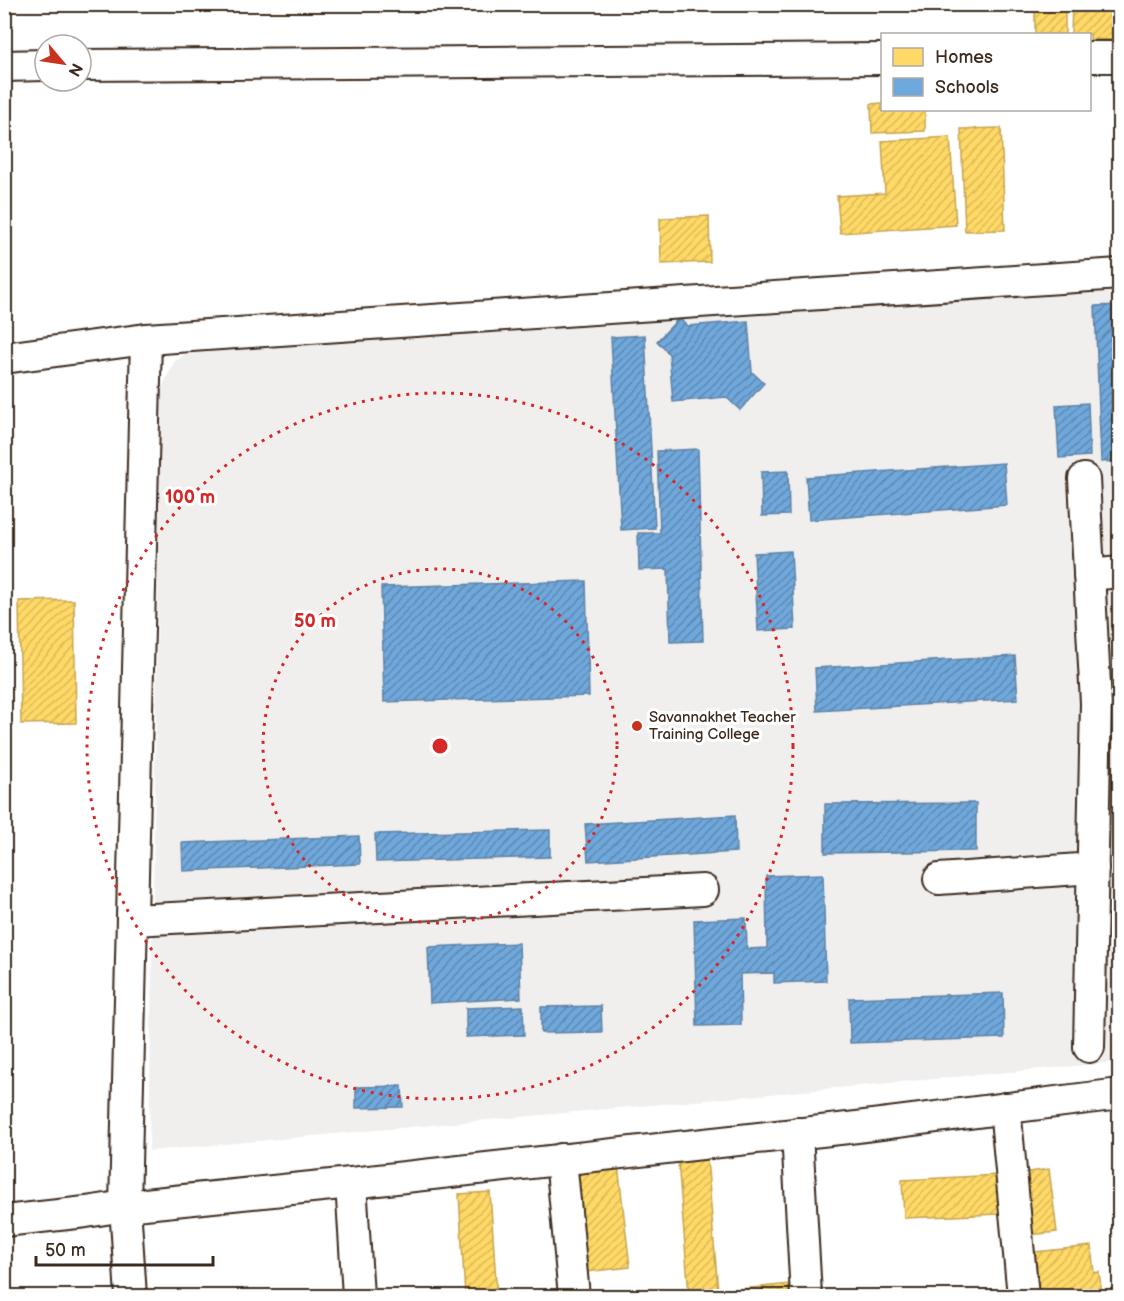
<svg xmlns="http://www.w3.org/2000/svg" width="1124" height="1301" font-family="'Balsamiq Sans',sans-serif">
	<defs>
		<pattern id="homes-hatch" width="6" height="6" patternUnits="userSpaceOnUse" patternTransform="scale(1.5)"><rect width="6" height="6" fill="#ffd966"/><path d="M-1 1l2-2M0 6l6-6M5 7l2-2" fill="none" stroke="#dbba58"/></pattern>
		<pattern id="schools-hatch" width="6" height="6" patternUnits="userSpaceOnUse" patternTransform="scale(1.5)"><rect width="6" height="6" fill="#6fa8dc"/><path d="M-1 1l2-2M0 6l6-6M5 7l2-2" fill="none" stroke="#5c89b2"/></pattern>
	</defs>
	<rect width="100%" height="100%" fill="#fff"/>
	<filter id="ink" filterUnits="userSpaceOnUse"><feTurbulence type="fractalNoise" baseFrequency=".0167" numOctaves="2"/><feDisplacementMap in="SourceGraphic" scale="12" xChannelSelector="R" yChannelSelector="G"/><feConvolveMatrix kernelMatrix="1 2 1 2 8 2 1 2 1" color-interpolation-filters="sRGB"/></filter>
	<g filter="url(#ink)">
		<path fill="#f1efee" d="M 1119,286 L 1119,1062 L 149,1151 L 161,390 L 174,362 L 192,350 Z"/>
		<g fill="url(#homes-hatch)" stroke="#c4a450" stroke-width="1.5">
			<rect x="1035" y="4" width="30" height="30"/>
			<path d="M 1072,4 L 1115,4 L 1114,40 L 1090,39 L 1090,34 L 1071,34 Z"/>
			<path d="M 882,103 L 882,110 L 925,110 L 925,131 L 872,133 L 871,104 Z"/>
			<path d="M 1001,128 L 1005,230 L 965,231 L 961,129 Z"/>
			<path d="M 950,137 L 956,225 L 840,233 L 837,196 L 885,193 L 882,141 Z"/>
			<path d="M 709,216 L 710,262 L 661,264 L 660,218 Z"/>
			<path d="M 74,600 L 76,723 L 21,724 L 19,601 Z"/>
			<path d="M 707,1158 L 718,1291 L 689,1294 L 678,1161 Z"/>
			<path d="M 618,1165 L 630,1267 L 586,1272 L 575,1170 Z"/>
			<path d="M 1049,1169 L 1057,1232 L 1029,1235 L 1022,1173 Z"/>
			<path d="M 998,1175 L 1000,1214 L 904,1218 L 902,1180 Z"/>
			<path d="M 490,1192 L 497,1296 L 465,1296 L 459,1194 Z"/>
			<path d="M 1091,1246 L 1094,1273 L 1099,1272 L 1102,1295 L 1095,1296 L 1031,1296 L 1026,1253 Z"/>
			<path d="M 790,1284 L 791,1296 L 722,1296 L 722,1291 Z"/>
		</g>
		<g fill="url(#schools-hatch)" stroke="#5f82a3" stroke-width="1.5">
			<path d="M 1120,305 L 1120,461 L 1101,462 L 1095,306 Z"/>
			<path d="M 679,318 L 687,326 L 748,321 L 752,372 L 764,383 L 740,410 L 726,397 L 673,402 L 669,354 L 657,341 Z"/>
			<path d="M 645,335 L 655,528 L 621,530 L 611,337 Z"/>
			<path d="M 1088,403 L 1090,456 L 1059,458 L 1056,405 Z"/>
			<path d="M 698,449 L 703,641 L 670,642 L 668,569 L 639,570 L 638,533 L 660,533 L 657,451 Z"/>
			<path d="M 1004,463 L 1007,505 L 809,520 L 806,477 Z"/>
			<path d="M 788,471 L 789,515 L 762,516 L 761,472 Z"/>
			<path d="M 791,551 L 795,629 L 758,631 L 754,553 Z"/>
			<path d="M 586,581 L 589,696 L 384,702 L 381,587 Z"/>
			<path d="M 1015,656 L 1018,699 L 817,711 L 815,668 Z"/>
			<path d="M 976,803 L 976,851 L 825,853 L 825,804 Z"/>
			<path d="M 735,815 L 736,852 L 588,861 L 585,824 Z"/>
			<path d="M 550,830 L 550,857 L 376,862 L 375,834 Z"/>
			<path d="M 359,836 L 360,864 L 183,871 L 182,843 Z"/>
			<path d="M 823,874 L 826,981 L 774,983 L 774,973 L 740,974 L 741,1025 L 697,1026 L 694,920 L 746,918 L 747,949 L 767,948 L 766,876 Z"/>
			<path d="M 519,943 L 521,998 L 430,1003 L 428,947 Z"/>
			<path d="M 1003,993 L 1004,1038 L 850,1043 L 849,998 Z"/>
			<path d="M 523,1006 L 524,1035 L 466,1037 L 466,1008 Z"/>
			<path d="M 601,1006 L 602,1032 L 541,1033 L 541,1007 Z"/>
			<path d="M 402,1086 L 403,1107 L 356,1108 L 356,1087 Z"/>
		</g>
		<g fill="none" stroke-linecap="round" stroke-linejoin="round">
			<defs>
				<g id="minor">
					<path d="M 1090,57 L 1120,57"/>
					<path d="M 81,65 L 882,59"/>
					<path d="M 4,66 L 45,65"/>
					<path d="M 4,358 L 146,339 L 1120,274"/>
					<path d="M 1084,479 L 1096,703 L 1089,1047"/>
					<path d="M 1089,575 L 1120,572"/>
					<path d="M 939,879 L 1093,868"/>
					<path d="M 133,920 L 703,890"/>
					<path d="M 1005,1108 L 1023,1296"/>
					<path d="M 797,1133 L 806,1296"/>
					<path d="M 561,1159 L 574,1296"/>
					<path d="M 351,1183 L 358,1296"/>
					<path d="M 4,1221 L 86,1212 L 125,1206 L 351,1183 L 857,1127 L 1120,1094"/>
					<path d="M 131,1296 L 125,1206 L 146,339"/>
				</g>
			</defs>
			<use href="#minor" stroke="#3b2a1e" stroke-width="34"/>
			<use href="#minor" stroke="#fff" stroke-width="30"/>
		</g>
	</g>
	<g fill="none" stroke="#d62828" stroke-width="3" stroke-dasharray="3 6">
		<circle cx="440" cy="746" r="177"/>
		<circle cx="440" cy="746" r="353"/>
	</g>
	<circle fill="#c8321e" stroke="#fff" stroke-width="2" cx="637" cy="726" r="6"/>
	<g text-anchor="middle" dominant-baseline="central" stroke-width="6" stroke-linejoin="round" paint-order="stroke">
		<g font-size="15" fill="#3b2a1e" stroke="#fff" text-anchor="start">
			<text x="649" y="717">Savannakhet Teacher<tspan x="649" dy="17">Training College</tspan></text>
		</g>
	</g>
	<circle cx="440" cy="746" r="9" fill="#d62828" stroke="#fff" stroke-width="3"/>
	<g font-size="18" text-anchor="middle" font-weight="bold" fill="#d62828" stroke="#fff" stroke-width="6" stroke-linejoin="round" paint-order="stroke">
		<text x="190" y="503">100 m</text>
		<text x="315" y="627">50 m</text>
	</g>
	<rect width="1124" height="1301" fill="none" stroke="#fff" stroke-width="24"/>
	<rect x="12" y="12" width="1100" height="1277" fill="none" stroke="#3b2a1e" stroke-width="2" filter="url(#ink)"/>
	<rect x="881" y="33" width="210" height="78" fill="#ffffff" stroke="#b1aaa5" stroke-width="1.5"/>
	<rect x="893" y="48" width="30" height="18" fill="#ffd966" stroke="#b1aaa5" stroke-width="1.5"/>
	<text x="935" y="63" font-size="18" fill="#3b2a1e">Homes</text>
	<rect x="893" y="78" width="30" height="18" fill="#6fa8dc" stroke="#b1aaa5" stroke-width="1.5"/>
	<text x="935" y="93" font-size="18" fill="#3b2a1e">Schools</text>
	<g transform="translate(63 63) rotate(119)"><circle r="28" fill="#ffffff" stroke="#b1aaa5" stroke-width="1.5"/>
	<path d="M0-4.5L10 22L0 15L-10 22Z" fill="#c8321e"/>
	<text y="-9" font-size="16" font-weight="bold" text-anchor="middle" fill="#3b2a1e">N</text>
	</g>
	<path d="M36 1256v9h177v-9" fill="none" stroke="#3b2a1e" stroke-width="3"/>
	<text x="45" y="1256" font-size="18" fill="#3b2a1e" stroke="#ffffff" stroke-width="4.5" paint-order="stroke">50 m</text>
</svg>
